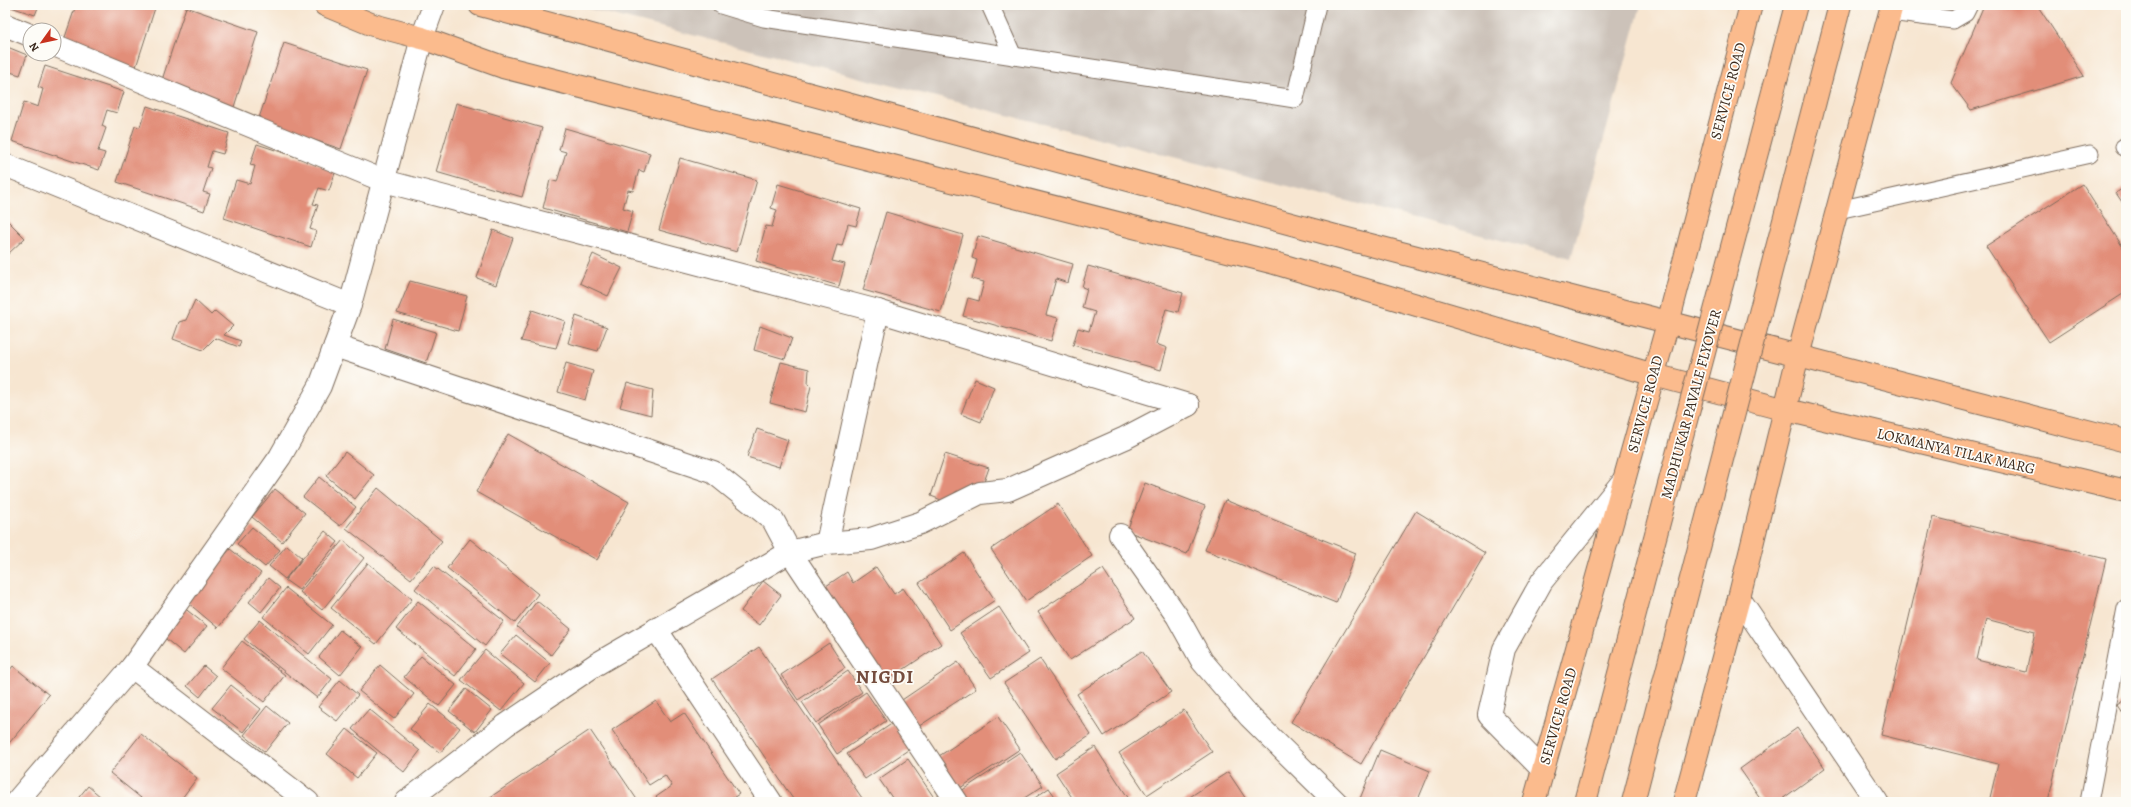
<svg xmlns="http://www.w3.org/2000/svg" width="2131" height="807" font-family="Alegreya,serif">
	<rect width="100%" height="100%" fill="#fdfcf7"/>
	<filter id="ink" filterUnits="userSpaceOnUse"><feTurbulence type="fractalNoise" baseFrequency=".025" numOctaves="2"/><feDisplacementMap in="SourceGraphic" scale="8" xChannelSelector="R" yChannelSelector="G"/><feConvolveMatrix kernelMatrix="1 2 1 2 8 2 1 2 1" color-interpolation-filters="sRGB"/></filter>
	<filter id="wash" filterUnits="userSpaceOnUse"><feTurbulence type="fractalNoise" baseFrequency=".012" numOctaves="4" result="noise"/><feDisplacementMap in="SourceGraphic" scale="16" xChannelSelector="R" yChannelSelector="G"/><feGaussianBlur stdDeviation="0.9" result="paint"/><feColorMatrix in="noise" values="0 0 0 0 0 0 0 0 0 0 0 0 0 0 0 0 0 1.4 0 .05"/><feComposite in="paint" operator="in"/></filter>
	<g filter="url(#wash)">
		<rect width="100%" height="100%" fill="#f7e6d1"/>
		<path fill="#ccc2b9" d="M 574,5 L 1641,5 L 1571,258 Z"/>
		<g id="blocks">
			<g fill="#e28e79" fill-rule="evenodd">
				<path d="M 5,5 L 39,5 L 35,15 Z"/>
				<path d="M 76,5 L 156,5 L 135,70 L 62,46 Z"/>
				<path d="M 1984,5 L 2037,5 L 2084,76 L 1971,110 L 1951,83 Z"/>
				<path d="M 186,7 L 258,32 L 233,110 L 160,86 Z"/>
				<path d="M 284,43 L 367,70 L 341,149 L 258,121 Z"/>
				<path d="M 5,46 L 27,55 L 20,75 L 10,72 L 5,84 Z"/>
				<path d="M 45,66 L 124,92 L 117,113 L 107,110 L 102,126 L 106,128 L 98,151 L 105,153 L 99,170 L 12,141 L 24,102 L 38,107 L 43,89 L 38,87 Z"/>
				<path d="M 456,103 L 542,128 L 522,197 L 436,172 Z"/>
				<path d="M 147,106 L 229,133 L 223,154 L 212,151 L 207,167 L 211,168 L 203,192 L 210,194 L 204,211 L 117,182 L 135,126 L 140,127 Z"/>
				<path d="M 565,128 L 650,153 L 644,172 L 639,170 L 633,191 L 628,190 L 623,208 L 633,211 L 627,232 L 543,208 L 550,180 L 557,182 L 566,152 L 559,150 Z"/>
				<path d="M 257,144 L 336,170 L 329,191 L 319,188 L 313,204 L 318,205 L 310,229 L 316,231 L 311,247 L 224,218 L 236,180 L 250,184 L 255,166 L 250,165 Z"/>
				<path d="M 680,158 L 757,180 L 737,252 L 659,230 Z"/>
				<path d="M 778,184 L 861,209 L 856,226 L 848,224 L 842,246 L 837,245 L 832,261 L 845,264 L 839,286 L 756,261 L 766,226 L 772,227 L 777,210 L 771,208 Z"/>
				<path d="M 2082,184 L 2126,252 L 2126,292 L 2049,342 L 1986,246 Z"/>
				<path d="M 2126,186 L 2126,208 L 2116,193 Z"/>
				<path d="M 886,212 L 963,235 L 941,312 L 863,290 Z"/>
				<path d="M 5,218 L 25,238 L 8,254 L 5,250 Z"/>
				<path d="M 493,230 L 513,238 L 496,285 L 477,278 Z"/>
				<path d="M 978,236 L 1073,264 L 1068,283 L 1056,279 L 1046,315 L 1058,318 L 1051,341 L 963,316 L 968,298 L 979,301 L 984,282 L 972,279 L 977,260 L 972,258 Z"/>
				<path d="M 593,254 L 622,268 L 608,296 L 580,283 Z"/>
				<path d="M 1088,266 L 1183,293 L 1178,312 L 1166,309 L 1156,344 L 1167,348 L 1161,370 L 1073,345 L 1078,328 L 1089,331 L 1095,312 L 1082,308 L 1087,289 L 1082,287 Z"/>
				<path d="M 410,281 L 467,296 L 458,331 L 397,313 Z"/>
				<path d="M 195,300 L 211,315 L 215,311 L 233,326 L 224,335 L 241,341 L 239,347 L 215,338 L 203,350 L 173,339 L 179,322 L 186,320 Z"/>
				<path d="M 532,310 L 565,321 L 556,348 L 521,341 Z"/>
				<path d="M 576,316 L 607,327 L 598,351 L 568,343 Z"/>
				<path d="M 393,319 L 436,332 L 426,363 L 385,349 Z"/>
				<path d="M 760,326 L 792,338 L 785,359 L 754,350 Z"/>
				<path d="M 781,362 L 809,369 L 808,383 L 811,386 L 805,412 L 770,403 Z"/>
				<path d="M 566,363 L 593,371 L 585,400 L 558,392 Z"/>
				<path d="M 975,379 L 994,387 L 981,422 L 961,414 Z"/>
				<path d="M 627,383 L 653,390 L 651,415 L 620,407 Z"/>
				<path d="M 757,429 L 788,440 L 779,467 L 747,457 Z"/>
				<path d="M 508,434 L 629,502 L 597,560 L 476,492 Z"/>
				<path d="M 345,452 L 374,475 L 355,499 L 326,476 Z"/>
				<path d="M 945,454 L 989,468 L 980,493 L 969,495 L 957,491 L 944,501 L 931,496 Z"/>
				<path d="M 319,477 L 356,507 L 340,526 L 303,497 Z"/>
				<path d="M 1145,483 L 1205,506 L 1187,554 L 1127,531 Z"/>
				<path d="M 378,488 L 442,541 L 411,579 L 346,528 Z"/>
				<path d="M 275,489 L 305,513 L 282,542 L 252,517 Z"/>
				<path d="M 1225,500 L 1356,553 L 1336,603 L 1205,550 Z"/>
				<path d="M 1058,504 L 1092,556 L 1026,601 L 991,549 Z"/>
				<path d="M 1416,511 L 1485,553 L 1361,764 L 1291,722 Z"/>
				<path d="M 1933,517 L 2106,559 L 2048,802 L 1989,802 L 1998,764 L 1881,735 ZM 1986,619 L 2035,632 L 2026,672 L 1977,660 Z"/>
				<path d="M 252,527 L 280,550 L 265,567 L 237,544 Z"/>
				<path d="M 325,531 L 338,542 L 299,590 L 285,580 Z"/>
				<path d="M 470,539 L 538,594 L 515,623 L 447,568 Z"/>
				<path d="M 343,540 L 364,558 L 322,610 L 300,592 Z"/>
				<path d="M 287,545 L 302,558 L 285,579 L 269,566 Z"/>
				<path d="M 230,549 L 261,573 L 218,628 L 187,602 Z"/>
				<path d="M 964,553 L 995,600 L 950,630 L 919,583 Z"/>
				<path d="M 368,563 L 412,599 L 376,644 L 331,608 Z"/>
				<path d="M 434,566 L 504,621 L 485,646 L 415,589 Z"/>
				<path d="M 876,567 L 894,594 L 903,588 L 941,644 L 882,684 L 820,590 L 847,572 L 853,583 Z"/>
				<path d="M 1103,569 L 1135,618 L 1070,660 L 1038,612 Z"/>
				<path d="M 268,578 L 280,588 L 261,612 L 249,602 Z"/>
				<path d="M 763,581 L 781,595 L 759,625 L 741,611 Z"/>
				<path d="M 286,588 L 332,625 L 309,654 L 263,617 Z"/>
				<path d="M 418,601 L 476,649 L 455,676 L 396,629 Z"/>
				<path d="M 537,601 L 571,629 L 551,655 L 517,627 Z"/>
				<path d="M 183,607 L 207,626 L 184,654 L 160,634 Z"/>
				<path d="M 999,607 L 1029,653 L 991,678 L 960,633 Z"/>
				<path d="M 260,620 L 332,679 L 317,698 L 244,639 Z"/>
				<path d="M 340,630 L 362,647 L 340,675 L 319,657 Z"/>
				<path d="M 516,635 L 550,663 L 535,682 L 500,654 Z"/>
				<path d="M 242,641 L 285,675 L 264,702 L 221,668 Z"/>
				<path d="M 829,643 L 845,668 L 798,700 L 781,675 Z"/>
				<path d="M 759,647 L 862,798 L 857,802 L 795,802 L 712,679 Z"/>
				<path d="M 485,650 L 524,683 L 501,711 L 461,680 Z"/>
				<path d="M 1142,651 L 1171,692 L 1104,736 L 1077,694 Z"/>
				<path d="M 421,656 L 456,685 L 439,706 L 404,677 Z"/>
				<path d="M 1040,659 L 1091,735 L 1055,759 L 1004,683 Z"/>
				<path d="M 958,662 L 976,689 L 910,732 L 893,706 Z"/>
				<path d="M 380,665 L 414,694 L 394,719 L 359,691 Z"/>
				<path d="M 13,666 L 49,695 L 5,748 L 5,676 Z"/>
				<path d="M 204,666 L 216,676 L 200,697 L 187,686 Z"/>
				<path d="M 848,671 L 862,692 L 816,723 L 802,702 Z"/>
				<path d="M 340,680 L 358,695 L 337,721 L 318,707 Z"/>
				<path d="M 231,685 L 261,709 L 243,732 L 212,708 Z"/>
				<path d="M 466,689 L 492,710 L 475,732 L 449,711 Z"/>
				<path d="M 866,692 L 886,721 L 837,754 L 818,725 Z"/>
				<path d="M 2126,699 L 2126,719 L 2117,705 Z"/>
				<path d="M 656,701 L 670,722 L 684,713 L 739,794 L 727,802 L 660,802 L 656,797 L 672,786 L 665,775 L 649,785 L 612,730 Z"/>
				<path d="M 430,704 L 460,728 L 440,753 L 410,729 Z"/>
				<path d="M 267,706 L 288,723 L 265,752 L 244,735 Z"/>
				<path d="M 369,709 L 420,751 L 404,772 L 352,729 Z"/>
				<path d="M 1184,710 L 1212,752 L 1147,795 L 1119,753 Z"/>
				<path d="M 998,717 L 1020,749 L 954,792 L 933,760 Z"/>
				<path d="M 893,723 L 911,748 L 865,779 L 847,754 Z"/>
				<path d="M 1797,728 L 1825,768 L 1778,802 L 1763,802 L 1740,769 Z"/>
				<path d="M 347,729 L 377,753 L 357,778 L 327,754 Z"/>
				<path d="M 590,730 L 638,801 L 492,802 L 489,798 Z"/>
				<path d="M 141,734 L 197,778 L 179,802 L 146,802 L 110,773 Z"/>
				<path d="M 1095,747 L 1129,799 L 1123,802 L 1075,802 L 1056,773 Z"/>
				<path d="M 1380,750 L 1430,771 L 1417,802 L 1359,801 Z"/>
				<path d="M 1020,752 L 1043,786 L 1018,802 L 960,802 L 955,795 Z"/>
				<path d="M 908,759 L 937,802 L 895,802 L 879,779 Z"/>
				<path d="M 1228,772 L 1248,802 L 1182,802 Z"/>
				<path d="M 88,786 L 107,802 L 75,802 Z"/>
				<path d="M 1049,788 L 1059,802 L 1029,802 Z"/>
			</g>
		</g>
	</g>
	<g filter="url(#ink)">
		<use href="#blocks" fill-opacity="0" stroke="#7d6c5d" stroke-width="1"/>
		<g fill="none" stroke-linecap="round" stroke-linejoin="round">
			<defs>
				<g id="service">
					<path d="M 721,5 L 764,18 L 1295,99 L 1317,5"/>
					<path d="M 990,5 L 1013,56"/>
					<path d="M 1890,12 L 1953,20 L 1965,13 L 1969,5"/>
					<path d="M 2124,147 L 2126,146"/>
					<path d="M 1838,210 L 2090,154"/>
					<path d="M 2089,802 L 2126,608"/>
				</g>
				<g id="minor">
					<path d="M 5,25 L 30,35"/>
					<path d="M 54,45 L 384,181 L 878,311 L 1188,405"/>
					<path d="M 5,165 L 350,305"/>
					<path d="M 335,346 L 713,472 L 773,520 L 790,552 L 957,802"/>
					<path d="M 1120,535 L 1177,616 L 1202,661 L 1250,717 L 1336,802"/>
					<path d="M 827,543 L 878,311"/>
					<path d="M 1739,598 L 1877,802"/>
					<path d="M 656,629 L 771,802"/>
					<path d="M 132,667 L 308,802"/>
					<path d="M 1543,770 L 1489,715 L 1504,649 L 1542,581 L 1624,480"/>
					<path d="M 16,802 L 132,667 L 280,457 L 320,386 L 350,305 L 422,38 L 434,5"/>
					<path d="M 406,802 L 506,725 L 595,665 L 790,552 L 827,543 L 871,539 L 920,523 L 980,493 L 1008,490 L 1125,438 L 1188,405"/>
				</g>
				<g id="primary">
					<path d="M 325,5 L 373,25 L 422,38 L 503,67 L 1271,262 L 1654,375 L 1786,410 L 2126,491"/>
					<path d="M 480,5 L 1336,236 L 2126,441"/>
					<path d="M 1534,802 L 1668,323 L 1751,5"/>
					<path d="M 1684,802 L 1739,598 L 1798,356 L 1892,5"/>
				</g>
			</defs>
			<use href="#service" stroke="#7d6c5d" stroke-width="19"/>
			<use href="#minor" stroke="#7d6c5d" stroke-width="24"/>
			<use href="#primary" stroke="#7d6c5d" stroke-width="24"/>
			<use href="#service" stroke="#fff" stroke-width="17"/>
			<use href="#minor" stroke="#fff" stroke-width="22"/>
			<use href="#primary" stroke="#fbbb8d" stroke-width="22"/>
			<defs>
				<g id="trunk-bridge">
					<path d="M 1585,802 L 1796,5"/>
					<path d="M 1633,802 L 1840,5"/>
				</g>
			</defs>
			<use href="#trunk-bridge" stroke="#7d6c5d" stroke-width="24" stroke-linecap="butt"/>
			<use href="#trunk-bridge" stroke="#fbbb8d" stroke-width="22"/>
		</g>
	</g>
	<g text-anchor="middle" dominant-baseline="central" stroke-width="3.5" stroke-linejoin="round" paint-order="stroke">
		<g font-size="15" fill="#3b2a1e" stroke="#fdfcf7">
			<text transform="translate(1728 91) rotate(-75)">SERVICE ROAD</text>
			<text transform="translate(1645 404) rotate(-75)">SERVICE ROAD</text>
			<text transform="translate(1691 404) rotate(-75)">MADHUKAR PAVALE FLYOVER</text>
			<text transform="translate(1956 451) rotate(13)">LOKMANYA TILAK MARG</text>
			<text transform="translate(1558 716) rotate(-74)">SERVICE ROAD</text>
		</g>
		<g font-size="19" font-weight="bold" letter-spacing="1" fill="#754d3e" stroke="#fdfcf7">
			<text x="885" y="677">NIGDI</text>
		</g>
	</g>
	<rect width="2131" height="807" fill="none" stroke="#fdfcf7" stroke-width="20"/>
	<g transform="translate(42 42) rotate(237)"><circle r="19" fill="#fdfcf7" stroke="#afa8a0"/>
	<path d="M0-3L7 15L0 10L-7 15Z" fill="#c8321e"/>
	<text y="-6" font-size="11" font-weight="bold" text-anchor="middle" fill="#3b2a1e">N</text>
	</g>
</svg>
